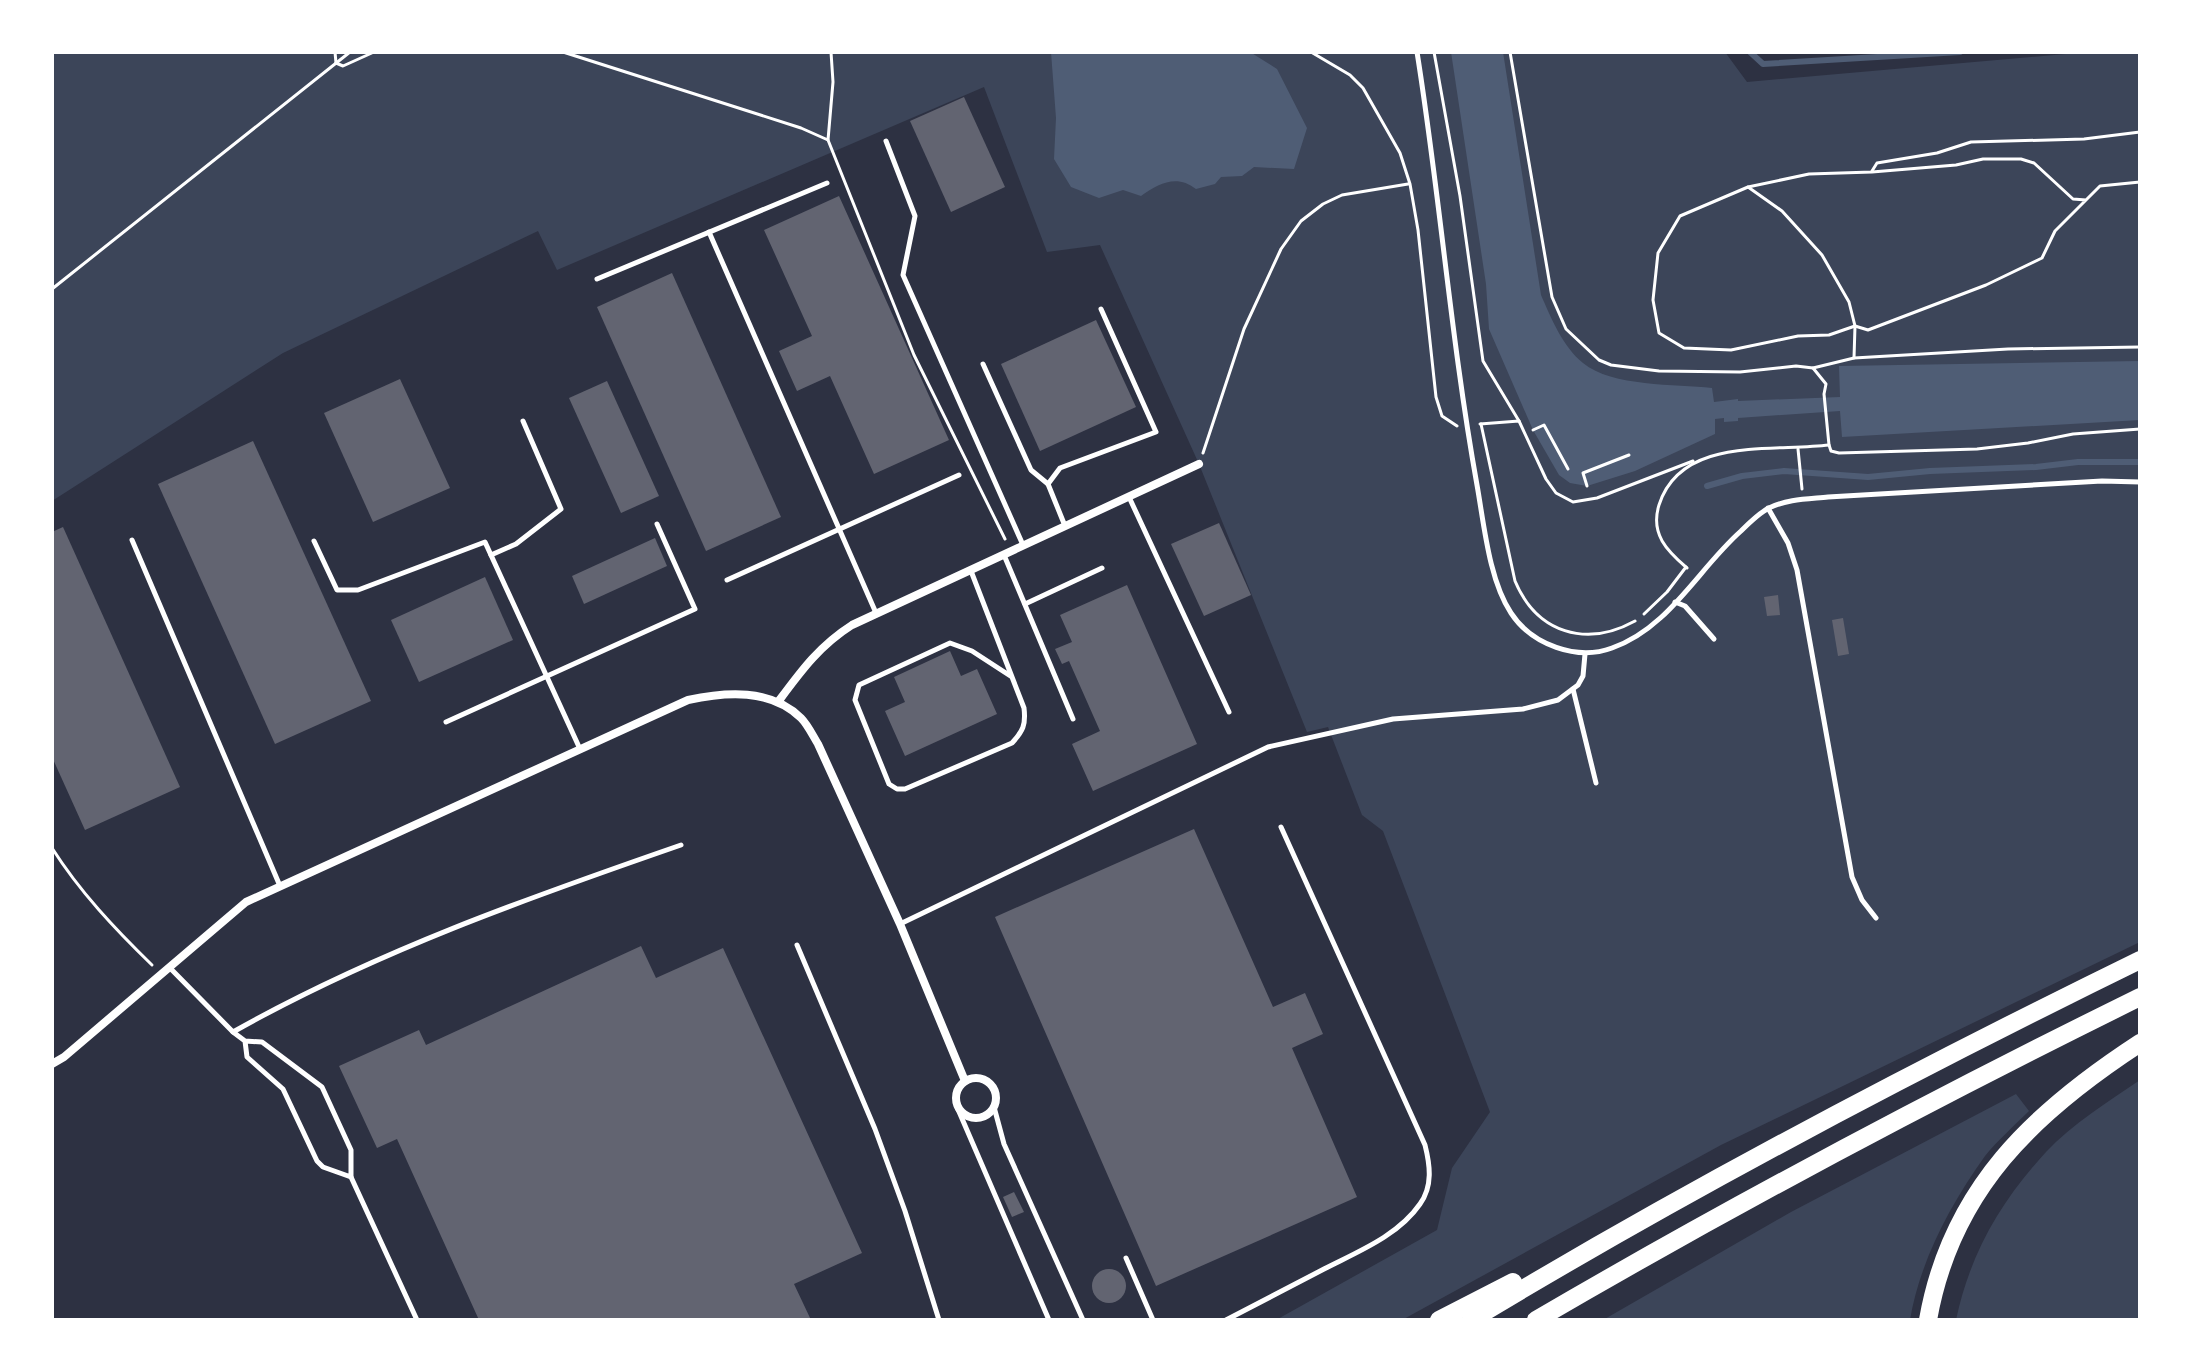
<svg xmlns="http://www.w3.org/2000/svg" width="2192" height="1372" font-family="Lato,sans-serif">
	<rect width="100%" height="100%" fill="#2d3142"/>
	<g fill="#3c4559">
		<path d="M 52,52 L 1725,52 L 1747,82 L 2088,52 L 2140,52 L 2140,942 L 1721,1145 L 1402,1320 L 1276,1320 L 1437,1230 L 1452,1168 L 1490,1112 L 1383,831 L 1362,815 L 1328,727 L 1307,732 L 1199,464 L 1100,245 L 1047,252 L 984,87 L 557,270 L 538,231 L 283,353 L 52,501 Z"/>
		<path d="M 2140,1080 L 2140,1320 L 1956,1320 C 1970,1254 2000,1202 2046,1152 C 2072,1124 2109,1101 2140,1080 Z"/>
		<path d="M 2016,1094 L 2029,1111 C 2014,1126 1998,1140 1985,1156 C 1950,1205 1920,1261 1910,1320 L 1603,1320 L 1791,1212 Z"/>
	</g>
	<g fill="#4f5d75">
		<path d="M 1051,52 L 1250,52 L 1277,69 L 1307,128 L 1294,169 L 1254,167 L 1242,176 L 1221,177 L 1215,184 L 1196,189 C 1177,174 1159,183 1141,196 L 1123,190 L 1099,198 L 1071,187 L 1054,159 L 1056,118 Z"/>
		<path d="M 1451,52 L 1503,52 L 1541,295 C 1551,318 1563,347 1583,363 C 1612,387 1676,384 1712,388 L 1714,402 L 1738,399 L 1738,401 L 1840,397 L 1839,366 L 2140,361 L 2140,420 L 1842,437 L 1840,411 L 1738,418 L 1738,421 L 1724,422 L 1724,418 L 1715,419 L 1715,434 L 1635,471 L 1587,486 L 1570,483 L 1559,475 L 1533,430 L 1489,329 L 1486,284 Z"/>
	</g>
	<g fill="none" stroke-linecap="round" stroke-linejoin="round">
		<g stroke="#4f5d75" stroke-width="6">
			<path d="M 1750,52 L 1763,64 L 1960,52"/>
			<path d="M 1707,486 L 1742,476 L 1784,471 L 1868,477 L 1930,471 L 2036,467 L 2078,462 L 2140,462"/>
		</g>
	</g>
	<g fill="#626471">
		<path d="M 964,97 L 1005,187 L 951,212 L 910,121 Z"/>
		<path d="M 839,196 L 949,440 L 874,474 L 830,376 L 797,391 L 779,351 L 812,336 L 764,230 Z"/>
		<path d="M 672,273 L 781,517 L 706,551 L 597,307 Z"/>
		<path d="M 1096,320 L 1136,407 L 1040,451 L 1001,364 Z"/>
		<path d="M 400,379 L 450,488 L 373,522 L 324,413 Z"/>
		<path d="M 607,381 L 659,496 L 621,513 L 569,398 Z"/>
		<path d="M 253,441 L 371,701 L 275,744 L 158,484 Z"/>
		<path d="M 1219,523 L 1251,595 L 1204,616 L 1171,544 Z"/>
		<path d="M 63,527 L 180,787 L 85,830 L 52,757 L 52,532 Z"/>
		<path d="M 655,538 L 667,566 L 584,604 L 572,576 Z"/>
		<path d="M 485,577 L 513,640 L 419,682 L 391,620 Z"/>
		<path d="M 1127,585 L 1197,744 L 1093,791 L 1072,744 L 1100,731 L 1069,661 L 1062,664 L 1055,649 L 1072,642 L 1060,615 Z"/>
		<path d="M 1778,595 L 1780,615 L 1767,616 L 1764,597 Z"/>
		<path d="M 1843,618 L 1849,654 L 1838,656 L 1832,620 Z"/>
		<path d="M 950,651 L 961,676 L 977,669 L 997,714 L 905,756 L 885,711 L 905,702 L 894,677 Z"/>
		<path d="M 1194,829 L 1273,1007 L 1305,993 L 1323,1034 L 1292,1048 L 1357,1197 L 1156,1286 L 995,917 Z"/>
		<path d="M 641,946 L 656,978 L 723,948 L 862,1253 L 794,1284 L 811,1320 L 479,1320 L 397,1139 L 377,1148 L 339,1066 L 419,1030 L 426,1045 Z"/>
		<path d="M 1014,1192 L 1024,1212 L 1012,1217 L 1003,1197 Z"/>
		<circle cx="1109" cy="1286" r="17"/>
	</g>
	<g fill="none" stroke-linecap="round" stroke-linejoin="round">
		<g stroke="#fff" stroke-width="3">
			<path d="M 335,52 L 336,63"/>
			<path d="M 563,52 L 801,128 L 828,140 L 833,82 L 831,52"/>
			<path d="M 1311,52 L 1350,75 L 1363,88 L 1400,153 L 1410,184 L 1418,230 L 1436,397 L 1442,416 L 1457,426"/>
			<path d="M 1434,52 L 1460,196 L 1483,361 L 1519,421"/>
			<path d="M 1510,52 L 1552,297 L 1566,329 L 1599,360 L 1611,365 L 1659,371 L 1740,372 L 1796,366 L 1813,368 L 1854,358 L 2008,349 L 2140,347"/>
			<path d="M 336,63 L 343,66 L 374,52"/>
			<path d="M 828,140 L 914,355 L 1005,539"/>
			<path d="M 1872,171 L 1877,163 L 1937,153 L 1971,142 L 2084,139 L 2140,132"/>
			<path d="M 1748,187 L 1782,211 L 1822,255 L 1849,302 L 1855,326 L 1854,358"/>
			<path d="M 2086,200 L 2055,231 L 2042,258 L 1986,285 L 1868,330 L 1855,326 L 1829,335 L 1798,336 L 1731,350 L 1684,348 L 1659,333 L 1653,300 L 1658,253 L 1680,216 L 1748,187 L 1809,174 L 1872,172 L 1956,165 L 1983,159 L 2021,159 L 2034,163 L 2073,199 L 2086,200 L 2100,186 L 2140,182"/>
			<path d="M 52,289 L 350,52"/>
			<path d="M 1813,368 L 1826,384 L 1824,394 L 1829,445 L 1831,451 L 1839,453 L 1977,449 L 2028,443 L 2073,434 L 2140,429"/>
			<path d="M 1480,424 L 1519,421 L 1546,479 L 1556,493 L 1573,502 L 1597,498 L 1693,461"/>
			<path d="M 1481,424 L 1515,581 C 1537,633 1586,648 1635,621"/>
			<path d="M 1533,430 L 1544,425 L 1568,469"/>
			<path d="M 1798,449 L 1802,489"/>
			<path d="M 1203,453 L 1244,329 L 1281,249 L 1301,221 L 1323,204 L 1342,195 L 1408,184"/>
			<path d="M 1587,486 L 1583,473 L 1629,455"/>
			<path d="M 1687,568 C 1667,551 1650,534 1659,505 C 1681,436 1772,452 1829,445"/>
			<path d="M 1644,614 L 1667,592 L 1686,567"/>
			<path d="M 52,848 C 80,892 115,929 152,965"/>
		</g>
		<g stroke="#fff" stroke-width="5">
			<path d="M 1417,52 C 1440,196 1451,341 1477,485 C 1484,524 1489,580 1511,613 C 1532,645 1577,661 1612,648 C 1669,628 1698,569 1741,531 C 1749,523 1759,513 1769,508 C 1787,499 1809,499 1828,497 L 2102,481 L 2140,482"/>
			<path d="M 886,141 L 915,216 L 903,275 L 1023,545"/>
			<path d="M 709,232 L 876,613"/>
			<path d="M 597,279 L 827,183"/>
			<path d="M 983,364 L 1031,470 L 1048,484"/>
			<path d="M 1129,497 L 1229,712"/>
			<path d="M 1768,508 L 1788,543 L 1797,570 L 1852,877 L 1862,900 L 1876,918"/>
			<path d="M 1065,526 L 1048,484 L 1060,468 L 1156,432 L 1101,309"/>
			<path d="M 132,540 L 280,886"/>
			<path d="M 314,541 L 337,590 L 358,590 L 485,542 L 580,749"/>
			<path d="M 491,555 L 516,544 L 561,509 L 523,421"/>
			<path d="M 1004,555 L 1073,719"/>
			<path d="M 971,571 L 1024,708 C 1026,725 1023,731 1012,743 L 905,789 L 897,789 L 889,784 L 855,700 L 859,685 L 950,643 L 972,651 L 1012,677"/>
			<path d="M 727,580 L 959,475"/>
			<path d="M 1675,602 L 1685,606 L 1714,639"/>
			<path d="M 1025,604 L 1102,568"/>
			<path d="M 1573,689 L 1596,783"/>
			<path d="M 446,722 L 695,609 L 657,524"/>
			<path d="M 900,924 L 1268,747 L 1393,719 L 1523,709 L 1558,700 L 1578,685 L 1583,676 L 1585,654"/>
			<path d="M 797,945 L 875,1129 L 905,1211 L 939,1320"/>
			<path d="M 170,968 L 233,1032 C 375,952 528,898 681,845"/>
			<path d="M 233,1032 L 245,1041 L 262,1042 L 322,1087 L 351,1150 L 351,1177 L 323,1167 L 317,1161 L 283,1089 L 247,1057 L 245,1041"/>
			<path d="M 957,1107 L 1049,1320"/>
			<path d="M 994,1107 L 1004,1144 L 1083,1320"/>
			<path d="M 351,1177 L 417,1320"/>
			<path d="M 1126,1258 L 1153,1320"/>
			<path d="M 1226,1320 C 1259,1303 1291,1286 1324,1269 C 1357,1252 1398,1236 1420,1204 C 1433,1186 1430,1165 1425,1145 L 1281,827"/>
		</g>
		<g stroke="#fff" stroke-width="8">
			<path d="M 778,702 C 801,671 819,646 852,625 L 1199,464"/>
			<path d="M 52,1064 L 64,1057 L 246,902 L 688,700 C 725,692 771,688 801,718 C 808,725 813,736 818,744 L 900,924 L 965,1081"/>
			<circle cx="976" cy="1098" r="20"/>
		</g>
		<g stroke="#fff" stroke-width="18">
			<path d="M 1439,1320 L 1513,1282"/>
			<path d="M 1471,1320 C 1688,1189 1913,1071 2140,960"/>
			<path d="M 1536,1320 C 1733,1205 1935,1098 2140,997"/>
			<path d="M 1928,1320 C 1951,1189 2034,1112 2140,1043"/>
		</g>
	</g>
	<rect width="2192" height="1372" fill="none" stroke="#ffffff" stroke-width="108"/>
</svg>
